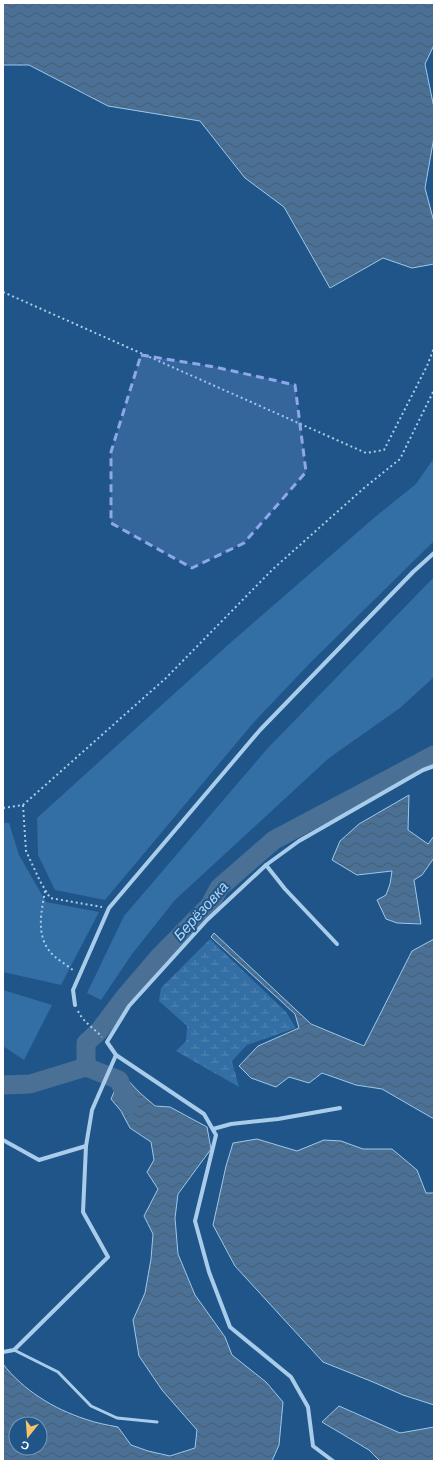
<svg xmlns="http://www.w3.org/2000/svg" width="437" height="1464" font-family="'Work Sans',sans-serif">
	<defs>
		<pattern id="wetland-marsh" width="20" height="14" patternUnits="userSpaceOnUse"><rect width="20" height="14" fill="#336fa5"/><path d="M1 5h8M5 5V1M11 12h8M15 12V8" fill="none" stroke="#5285b2"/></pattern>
		<pattern id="water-waves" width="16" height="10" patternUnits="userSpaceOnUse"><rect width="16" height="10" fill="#4a7195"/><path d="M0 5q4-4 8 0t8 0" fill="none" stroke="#4b5b69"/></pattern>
	</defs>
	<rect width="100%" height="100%" fill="#1f5588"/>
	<g fill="#336fa5">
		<path d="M 434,458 L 434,541 L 311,662 L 254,722 L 105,900 L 55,890 L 38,855 L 37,818 L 229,644 L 375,517 L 416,484 Z"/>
		<path d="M 434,577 L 434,677 L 400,708 L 329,758 L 175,900 L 132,954 L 101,1000 L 87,993 L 124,916 L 267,749 Z"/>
		<path d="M 3,823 L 9,823 L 19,855 L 46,902 L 99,912 L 61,985 L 3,972 Z"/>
		<path d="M 3,990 L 52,1005 L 24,1060 L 3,1046 Z"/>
	</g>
	<path fill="url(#wetland-marsh)" d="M 210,939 L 286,1012 L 296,1028 L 247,1045 L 232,1061 L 239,1087 L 176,1051 L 186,1041 L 187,1026 L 159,1001 L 161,988 Z"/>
	<g fill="url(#water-waves)" stroke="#9dc8ec" fill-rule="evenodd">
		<path d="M 3,3 L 434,3 L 434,45 L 425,64 L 434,108 L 434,137 L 425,188 L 434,222 L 434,264 L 412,268 L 383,258 L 330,288 L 284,207 L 245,178 L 200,121 L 108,106 L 29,65 L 3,65 Z"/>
		<path d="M 409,795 L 408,830 L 428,844 L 434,836 L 434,858 L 422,875 L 414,880 L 421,924 L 397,923 L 386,919 L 377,900 L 386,895 L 390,884 L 392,871 L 357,875 L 332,860 L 340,841 L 359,824 Z"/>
		<path d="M 214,933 L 311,1024 L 364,1046 L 412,951 L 434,939 L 434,1119 L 382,1089 L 356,1085 L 322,1073 L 309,1083 L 289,1077 L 276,1087 L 251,1078 L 239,1066 L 258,1046 L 299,1028 L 295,1014 L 211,937 Z"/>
		<path d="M 122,1074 L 140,1093 L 155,1106 L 170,1107 L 207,1127 L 211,1149 L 178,1194 L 175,1218 L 178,1254 L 195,1295 L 225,1337 L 232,1355 L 266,1382 L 283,1402 L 279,1445 L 272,1461 L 3,1461 L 3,1364 C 23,1390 54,1409 85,1419 C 96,1423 107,1425 118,1427 L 131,1445 L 148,1451 L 170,1456 L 195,1448 L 197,1430 L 162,1390 L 139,1356 L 133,1320 L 145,1293 L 151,1259 L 153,1234 L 144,1216 L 158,1189 L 147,1172 L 154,1160 L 151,1142 L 130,1128 L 121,1111 L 111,1099 ZM 16,1424 L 40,1424 L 40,1448 L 16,1448 Z"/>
		<path d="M 257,1139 L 297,1151 L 324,1140 L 341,1141 L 363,1149 L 392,1149 L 417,1170 L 426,1193 L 434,1193 L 434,1405 L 403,1395 L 373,1382 L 323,1362 L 235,1266 L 213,1225 L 226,1166 L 233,1143 Z"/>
		<path d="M 339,1406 L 400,1433 L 434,1427 L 434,1461 L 380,1461 L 369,1450 L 322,1422 Z"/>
	</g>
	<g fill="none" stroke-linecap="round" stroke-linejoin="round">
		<g stroke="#4a7195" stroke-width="19">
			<path d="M 86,1067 L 119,1080 L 129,1105"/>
			<path d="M 3,1085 L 30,1084 L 86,1067 L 86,1043 L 99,1031 L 124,998 L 159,957 L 210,905 L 219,888 L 274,840 L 434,755"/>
		</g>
		<g stroke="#a9cceb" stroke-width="2" stroke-dasharray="2 3" stroke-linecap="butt">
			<path d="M 3,292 L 366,453 L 384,450 L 427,366 L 434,348"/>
			<path d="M 23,805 L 26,851 L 40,881 L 50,898 L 102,907"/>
			<path d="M 3,808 L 23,805 L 166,678 L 273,569 L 364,488 L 400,459 L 434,390"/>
			<path d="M 45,891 C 41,914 35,938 54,956 C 60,961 68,966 74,971"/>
			<path d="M 78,1011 C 83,1022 94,1028 102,1037"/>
		</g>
		<path stroke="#a9cceb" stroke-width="3" d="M 14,1350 L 58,1372 L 91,1406 L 117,1418 L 157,1422"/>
		<g stroke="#a9cceb" stroke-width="4">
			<path d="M 266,865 L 285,889 L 337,944"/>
			<path d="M 75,1005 L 73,990 L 109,908 L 260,730 L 413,572 L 434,553"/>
			<path d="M 213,1129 L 231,1124 L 278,1119 L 340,1108"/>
			<path d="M 3,1140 L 39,1160 L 86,1146"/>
			<path d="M 3,1352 L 14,1350 L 108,1257 L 83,1212 L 86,1146 L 92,1110 L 116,1055"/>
			<path d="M 333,1461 L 313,1446 L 308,1407 L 291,1377 L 230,1327 L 209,1272 L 195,1221 L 216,1135 L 204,1114 L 116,1055 L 107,1042 L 129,1006 L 207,920 L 266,865 L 299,841 L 423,770 L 434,766"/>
		</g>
	</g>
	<path fill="#8ea6ec" fill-opacity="0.2" stroke="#8ea6ec" stroke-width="3" stroke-dasharray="8 5" stroke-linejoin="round" d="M 141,355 L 215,367 L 295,385 L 306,472 L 244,543 L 192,568 L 111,523 L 111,452 Z"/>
	<g text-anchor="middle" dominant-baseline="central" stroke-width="4" stroke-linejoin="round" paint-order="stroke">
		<g font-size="15" font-style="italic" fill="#b5d6f2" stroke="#1f5588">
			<text transform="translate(201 911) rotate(-48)">Берёзовка</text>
		</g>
	</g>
	<rect width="437" height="1464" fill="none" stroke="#ffffff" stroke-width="8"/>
	<g transform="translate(28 1436) rotate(197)"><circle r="19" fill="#1f5588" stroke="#7999b8"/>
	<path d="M0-3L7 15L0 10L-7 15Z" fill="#f9c469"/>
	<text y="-6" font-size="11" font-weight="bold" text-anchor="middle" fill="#ffffff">С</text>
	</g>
</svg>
